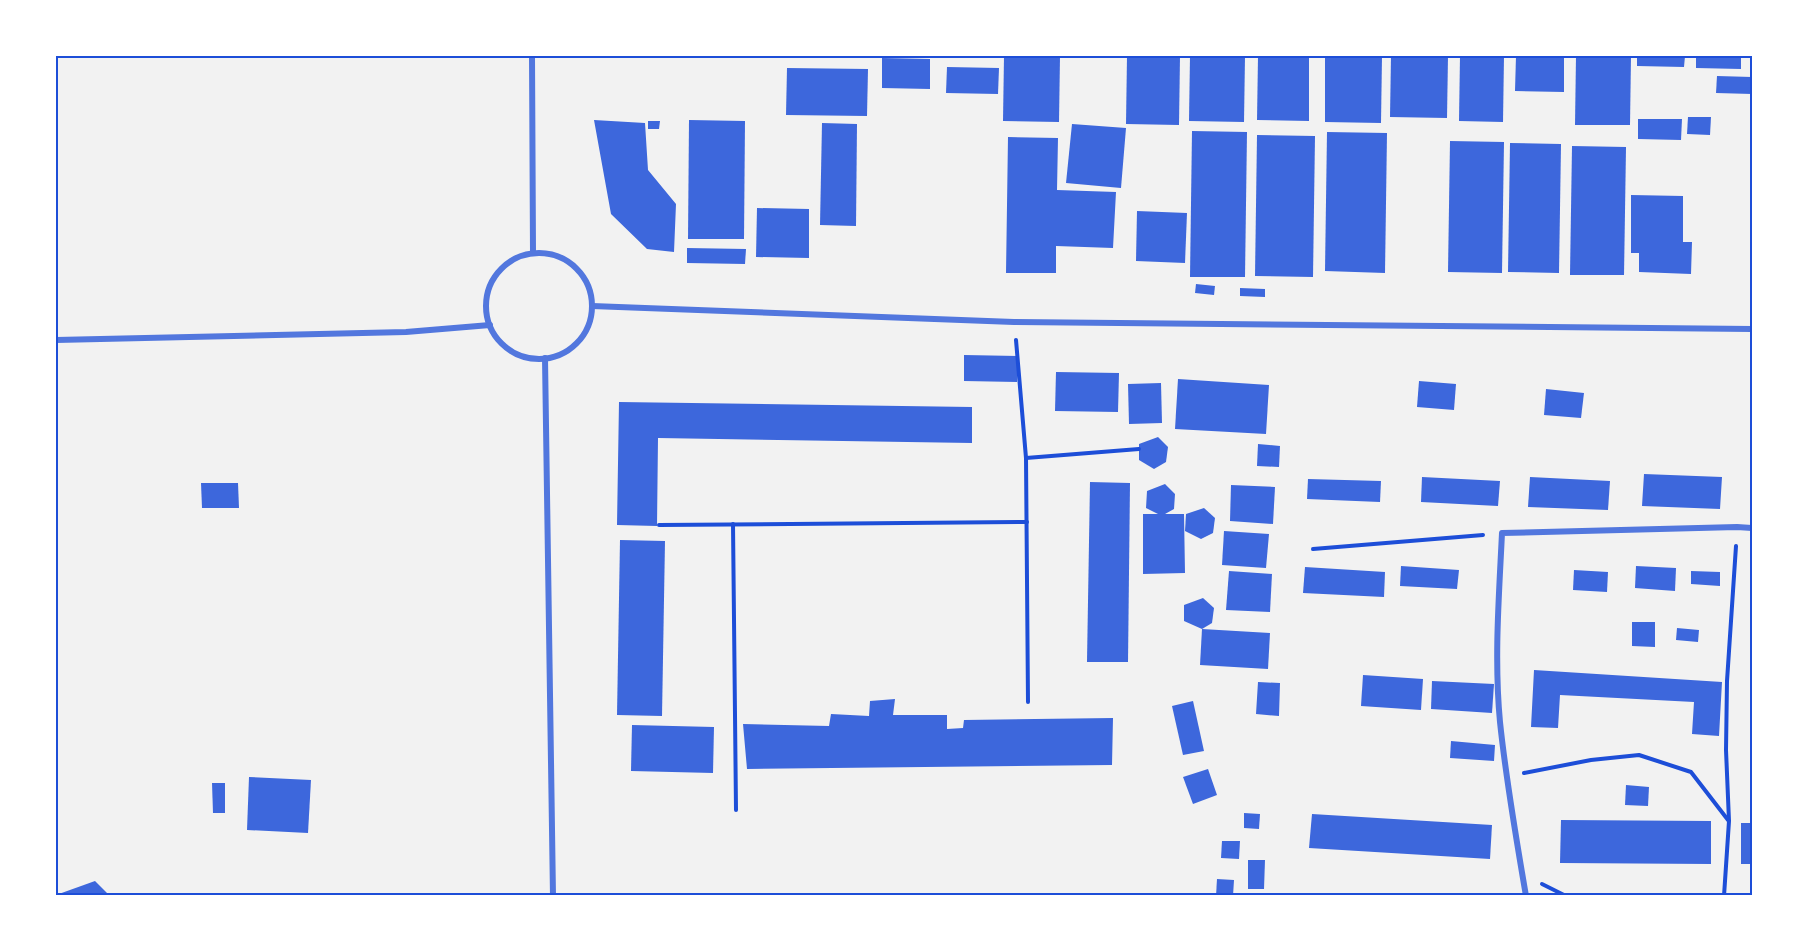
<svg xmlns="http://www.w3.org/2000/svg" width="1808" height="951" font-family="'Source Serif 4',serif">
	<rect width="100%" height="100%" fill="#f2f2f2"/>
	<g fill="#3d67dc">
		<path d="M 1004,56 L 1060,56 L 1059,122 L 1003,121 Z"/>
		<path d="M 1127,56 L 1180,56 L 1179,125 L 1126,124 Z"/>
		<path d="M 1190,56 L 1245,56 L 1244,122 L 1189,121 Z"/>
		<path d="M 1258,56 L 1309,56 L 1309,121 L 1257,120 Z"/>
		<path d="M 1325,56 L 1382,56 L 1381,123 L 1325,122 Z"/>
		<path d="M 1391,56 L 1448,56 L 1447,118 L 1390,117 Z"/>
		<path d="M 1460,56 L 1504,56 L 1503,122 L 1459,121 Z"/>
		<path d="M 1516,56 L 1564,56 L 1564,92 L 1515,91 Z"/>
		<path d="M 1576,56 L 1631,56 L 1630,125 L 1575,125 Z"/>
		<path d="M 1637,56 L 1685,56 L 1684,67 L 1637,66 Z"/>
		<path d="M 1696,56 L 1741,56 L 1741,69 L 1696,68 Z"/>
		<path d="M 882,58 L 930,59 L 930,89 L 882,88 Z"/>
		<path d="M 947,67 L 999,68 L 998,94 L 946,93 Z"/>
		<path d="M 787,68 L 868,69 L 867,116 L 786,115 Z"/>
		<path d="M 1717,76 L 1752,77 L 1752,94 L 1716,93 Z"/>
		<path d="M 1688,117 L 1711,117 L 1710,135 L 1687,134 Z"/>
		<path d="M 1638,119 L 1682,119 L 1681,140 L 1638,139 Z"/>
		<path d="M 594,120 L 645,123 L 648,170 L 676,204 L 674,252 L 647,249 L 611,214 Z"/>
		<path d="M 689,120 L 745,121 L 744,239 L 688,239 Z"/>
		<path d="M 648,121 L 660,121 L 659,129 L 648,129 Z"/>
		<path d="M 822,123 L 857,124 L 856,226 L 820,225 Z"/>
		<path d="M 1072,124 L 1126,128 L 1121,188 L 1066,183 Z"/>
		<path d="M 1192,131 L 1247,132 L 1245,277 L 1190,277 Z"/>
		<path d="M 1327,132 L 1387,133 L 1385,273 L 1325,271 Z"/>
		<path d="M 1257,135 L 1315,136 L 1313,277 L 1255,276 Z"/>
		<path d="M 1008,137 L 1058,138 L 1057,190 L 1116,192 L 1113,248 L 1056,246 L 1056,273 L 1006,273 Z"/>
		<path d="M 1450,141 L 1504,142 L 1502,273 L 1448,272 Z"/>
		<path d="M 1510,143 L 1561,144 L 1559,273 L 1508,272 Z"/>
		<path d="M 1572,146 L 1626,147 L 1624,275 L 1570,275 Z"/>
		<path d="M 1631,195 L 1683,196 L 1683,242 L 1692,242 L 1691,274 L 1639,272 L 1639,253 L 1631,253 Z"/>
		<path d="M 757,208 L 809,209 L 809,258 L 756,257 Z"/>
		<path d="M 1137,211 L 1187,213 L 1185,263 L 1136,261 Z"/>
		<path d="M 687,248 L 746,249 L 745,264 L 687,263 Z"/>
		<path d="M 1196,284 L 1215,286 L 1214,295 L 1195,293 Z"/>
		<path d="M 1240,288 L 1265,289 L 1265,297 L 1240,296 Z"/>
		<path d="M 964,355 L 1018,356 L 1017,382 L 964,381 Z"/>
		<path d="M 1056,372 L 1119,373 L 1118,412 L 1055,411 Z"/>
		<path d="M 1178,379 L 1269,385 L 1266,434 L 1175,429 Z"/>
		<path d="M 1419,381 L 1456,384 L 1454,410 L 1417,407 Z"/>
		<path d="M 1161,383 L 1162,423 L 1129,424 L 1128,384 Z"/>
		<path d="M 1546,389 L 1584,393 L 1581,418 L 1544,415 Z"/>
		<path d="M 619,402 L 972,407 L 972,443 L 658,438 L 657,526 L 617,525 Z"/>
		<path d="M 1158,437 L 1168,447 L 1166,462 L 1154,469 L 1139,460 L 1139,444 Z"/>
		<path d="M 1258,444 L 1280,446 L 1279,467 L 1257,466 Z"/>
		<path d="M 1644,474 L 1722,477 L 1720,509 L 1642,506 Z"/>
		<path d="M 1422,477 L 1500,481 L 1498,506 L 1421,502 Z"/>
		<path d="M 1530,477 L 1610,481 L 1608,510 L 1528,507 Z"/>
		<path d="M 1308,479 L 1381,481 L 1380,502 L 1307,499 Z"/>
		<path d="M 1090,482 L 1130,483 L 1128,662 L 1087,662 Z"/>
		<path d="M 201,483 L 238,483 L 239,508 L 202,508 Z"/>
		<path d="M 1165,484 L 1175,494 L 1174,509 L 1165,514 L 1184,514 L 1185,573 L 1143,574 L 1143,514 L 1158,514 L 1146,508 L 1147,491 Z"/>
		<path d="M 1231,485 L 1275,487 L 1273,524 L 1230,521 Z"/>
		<path d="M 1204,508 L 1215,518 L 1213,533 L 1201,539 L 1185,531 L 1186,514 Z"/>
		<path d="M 1224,531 L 1269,534 L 1266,568 L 1222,565 Z"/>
		<path d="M 620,540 L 665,541 L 662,716 L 617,715 Z"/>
		<path d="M 1401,566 L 1459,570 L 1457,589 L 1400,586 Z"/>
		<path d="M 1636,566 L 1676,568 L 1675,591 L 1635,588 Z"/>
		<path d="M 1305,567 L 1385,572 L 1384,597 L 1303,593 Z"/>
		<path d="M 1574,570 L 1608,572 L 1607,592 L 1573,590 Z"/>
		<path d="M 1229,571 L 1272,574 L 1270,612 L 1226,610 Z"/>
		<path d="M 1691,571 L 1720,572 L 1720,586 L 1691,584 Z"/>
		<path d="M 1203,598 L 1214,608 L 1212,623 L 1202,629 L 1184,621 L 1184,605 Z"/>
		<path d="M 1632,622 L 1655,622 L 1655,647 L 1632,646 Z"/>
		<path d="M 1677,628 L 1699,630 L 1698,642 L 1676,640 Z"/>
		<path d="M 1202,629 L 1270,633 L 1268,669 L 1200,665 Z"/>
		<path d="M 1534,670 L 1722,682 L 1719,736 L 1692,734 L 1694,702 L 1560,695 L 1558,728 L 1531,727 Z"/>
		<path d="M 1363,675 L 1423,679 L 1421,710 L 1361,706 Z"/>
		<path d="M 1432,681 L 1494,684 L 1492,713 L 1431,709 Z"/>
		<path d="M 1258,682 L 1280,683 L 1279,716 L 1256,714 Z"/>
		<path d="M 895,699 L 893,715 L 947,715 L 947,729 L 963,728 L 964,720 L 1113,718 L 1112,765 L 747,769 L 743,724 L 829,726 L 831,714 L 869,716 L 870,701 Z"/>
		<path d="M 1193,701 L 1204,751 L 1183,755 L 1172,706 Z"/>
		<path d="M 632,725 L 714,727 L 713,773 L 631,771 Z"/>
		<path d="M 1451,741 L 1495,745 L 1494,761 L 1450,758 Z"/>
		<path d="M 1208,769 L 1217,795 L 1193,804 L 1183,777 Z"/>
		<path d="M 249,777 L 311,780 L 308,833 L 247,830 Z"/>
		<path d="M 212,783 L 225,783 L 225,813 L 213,813 Z"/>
		<path d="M 1626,785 L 1649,787 L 1648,806 L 1625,805 Z"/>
		<path d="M 1244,813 L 1260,814 L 1259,829 L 1244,828 Z"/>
		<path d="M 1312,814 L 1492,825 L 1490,859 L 1309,848 Z"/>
		<path d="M 1561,820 L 1711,821 L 1711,864 L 1560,863 Z"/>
		<rect x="1741" y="823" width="11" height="41"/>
		<path d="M 1222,841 L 1240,841 L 1239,859 L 1221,858 Z"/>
		<path d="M 1248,860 L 1265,860 L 1264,889 L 1248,889 Z"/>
		<path d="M 1217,879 L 1234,880 L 1233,896 L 1216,896 Z"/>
		<path d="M 95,881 L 110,896 L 56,896 L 56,895 Z"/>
	</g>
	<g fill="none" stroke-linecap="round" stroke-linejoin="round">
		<g stroke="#1d4ed8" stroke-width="4">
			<path d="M 1016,340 L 1026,458 L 1028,702"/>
			<path d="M 1026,458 L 1139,449"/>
			<path d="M 733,524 L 736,810"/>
			<path d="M 659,525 L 1027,522"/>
			<path d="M 1313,549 L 1483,535"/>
			<path d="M 1524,773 L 1591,760 L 1639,755 L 1691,772 L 1728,820"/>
			<path d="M 1542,884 L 1566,896"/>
			<path d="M 1724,896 L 1729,821 L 1726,750 L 1727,681 L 1736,546"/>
		</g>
		<g stroke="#5277de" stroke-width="6">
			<path d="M 532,56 L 533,253"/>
			<circle cx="539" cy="306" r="53"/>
			<path d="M 592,306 L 1014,322 L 1752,329"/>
			<path d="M 56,340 L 406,332 L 490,325"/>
			<path d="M 545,358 L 553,896"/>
			<path d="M 1526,896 C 1516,838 1506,780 1500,722 C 1494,659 1499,596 1502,533 L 1737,527 L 1752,528"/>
		</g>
	</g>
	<rect width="1808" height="951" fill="none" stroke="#ffffff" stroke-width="114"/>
	<rect x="57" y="57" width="1694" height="837" fill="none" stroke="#1d4ed8" stroke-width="2"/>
</svg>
